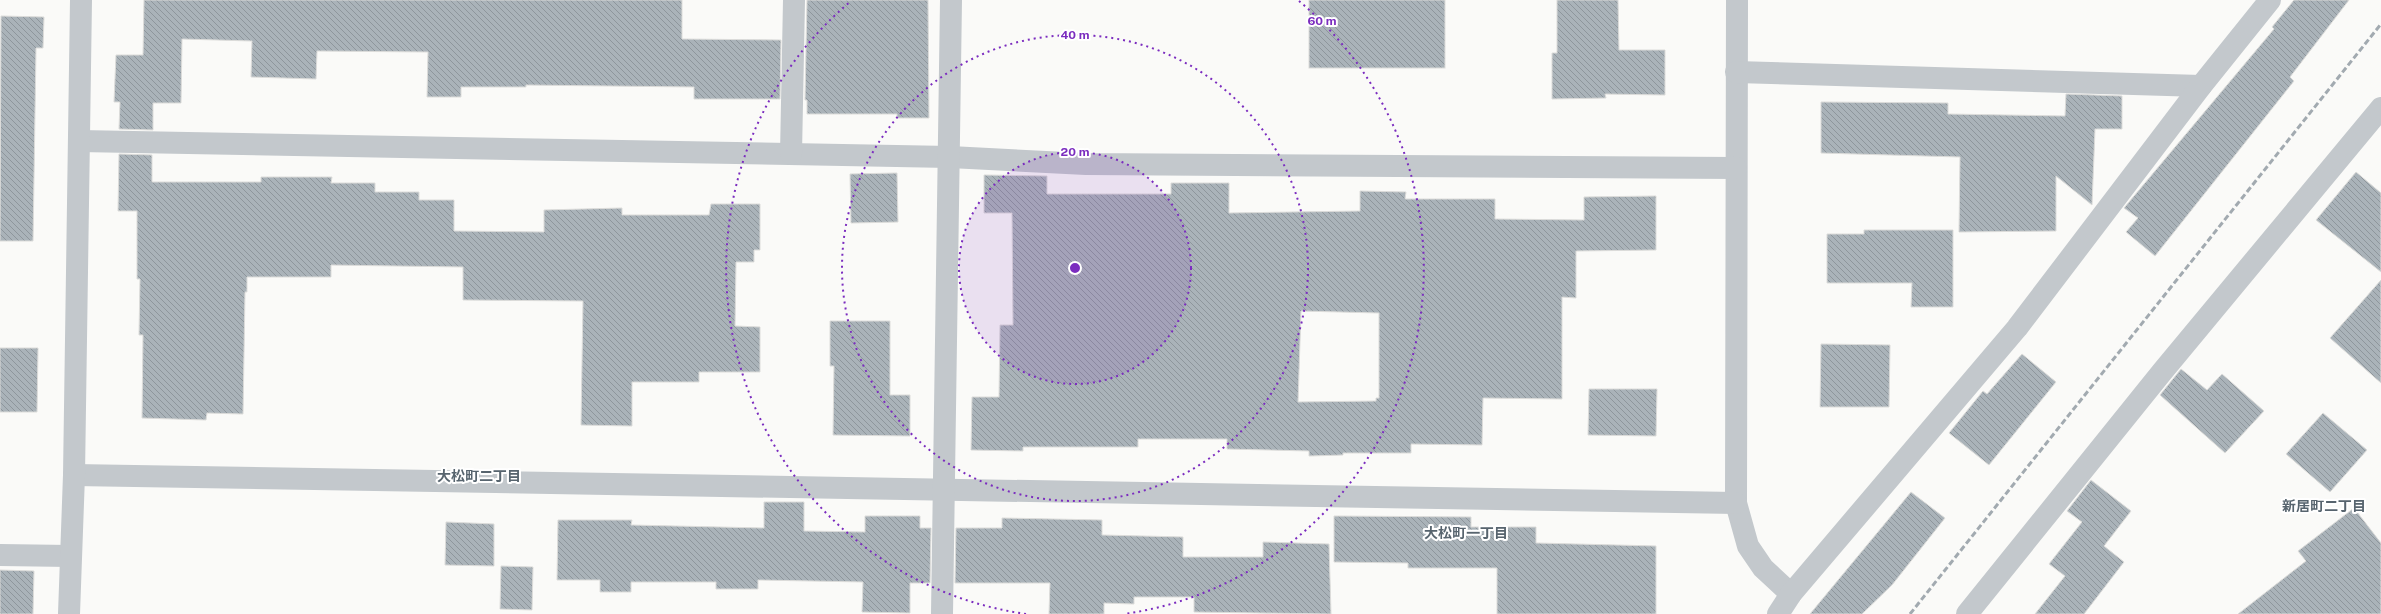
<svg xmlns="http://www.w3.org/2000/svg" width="2381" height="614" font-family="'Public Sans','Noto Sans JP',sans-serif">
	<defs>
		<pattern id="building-back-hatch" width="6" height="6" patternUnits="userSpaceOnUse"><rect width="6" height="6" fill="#aab3b9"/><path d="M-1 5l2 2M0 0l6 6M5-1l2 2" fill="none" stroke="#8e969c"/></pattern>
	</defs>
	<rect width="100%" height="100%" fill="#fafaf8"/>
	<g fill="url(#building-back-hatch)" stroke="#dcdcda" fill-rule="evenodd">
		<path d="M 144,0 L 682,0 L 682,39 L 781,40 L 780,99 L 694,99 L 694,87 L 526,85 L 526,87 L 461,87 L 461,97 L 427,97 L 428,52 L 317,51 L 316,79 L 251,77 L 252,41 L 182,39 L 181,103 L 153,103 L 153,130 L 119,129 L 120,102 L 114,102 L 116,55 L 143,55 Z"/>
		<path d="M 807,0 L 928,0 L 929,118 L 897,118 L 897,114 L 807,114 L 807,100 L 805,100 Z"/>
		<rect x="1309" y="0" width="136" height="68"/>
		<path d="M 1557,0 L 1618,0 L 1619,50 L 1665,50 L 1665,95 L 1605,94 L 1606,98 L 1552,99 L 1552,53 L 1557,53 Z"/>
		<path d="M 2294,0 L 2349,0 L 2290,77 L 2294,81 L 2155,256 L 2126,232 L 2138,218 L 2124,208 L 2274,29 L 2272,27 Z"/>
		<path d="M 1,16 L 44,17 L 43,48 L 36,48 L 33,241 L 0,241 Z"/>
		<path d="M 2066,94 L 2122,96 L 2122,129 L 2095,129 L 2092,205 L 2056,176 L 2056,231 L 1959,232 L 1960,157 L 1821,153 L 1821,102 L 1948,103 L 1948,114 L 2065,116 Z"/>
		<path d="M 119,154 L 152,155 L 152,182 L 261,182 L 261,177 L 332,177 L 331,183 L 375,183 L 375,192 L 419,192 L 419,200 L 454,200 L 454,231 L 544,232 L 544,210 L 622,208 L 622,215 L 709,215 L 711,204 L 760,204 L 760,250 L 754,250 L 754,262 L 736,262 L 735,326 L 760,327 L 760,372 L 699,372 L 699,382 L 632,382 L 632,426 L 581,425 L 583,301 L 463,300 L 463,267 L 331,265 L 331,277 L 247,277 L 247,292 L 245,292 L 243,414 L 207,413 L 206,420 L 142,418 L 143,335 L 139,335 L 140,279 L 137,279 L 137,211 L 118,211 Z"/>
		<path d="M 2356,172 L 2381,193 L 2381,272 L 2316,220 Z"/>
		<path d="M 897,173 L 898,222 L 851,223 L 850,174 Z"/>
		<path d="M 984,175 L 1047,176 L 1047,194 L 1171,194 L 1171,183 L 1229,183 L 1229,213 L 1360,211 L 1360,191 L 1406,192 L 1405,199 L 1495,199 L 1495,219 L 1584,220 L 1584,197 L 1656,196 L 1656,250 L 1576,251 L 1576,298 L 1562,297 L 1562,399 L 1483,398 L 1482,445 L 1411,444 L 1411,453 L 1343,453 L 1343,455 L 1309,456 L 1309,451 L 1227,449 L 1227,439 L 1138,439 L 1138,447 L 1023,447 L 1023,451 L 971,450 L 972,397 L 999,397 L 1000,325 L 1013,325 L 1012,213 L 984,213 ZM 1301,311 L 1379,313 L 1379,398 L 1376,398 L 1376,401 L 1298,402 Z"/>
		<path d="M 1864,230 L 1953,230 L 1953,307 L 1911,307 L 1912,283 L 1827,283 L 1827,234 L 1864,234 Z"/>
		<path d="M 2381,280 L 2381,383 L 2330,338 Z"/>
		<path d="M 830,321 L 890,321 L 890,395 L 910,395 L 910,436 L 833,435 L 834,366 L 830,366 Z"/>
		<path d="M 1821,344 L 1890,345 L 1889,407 L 1820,407 Z"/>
		<path d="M 0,348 L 38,348 L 37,412 L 0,412 Z"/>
		<path d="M 2022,354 L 2056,382 L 1989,465 L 1949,433 L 1983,391 L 1987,394 Z"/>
		<path d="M 2181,369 L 2207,390 L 2222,374 L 2264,411 L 2225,453 L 2160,395 Z"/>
		<path d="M 1589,389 L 1657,389 L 1656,436 L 1588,435 Z"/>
		<path d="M 2323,413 L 2367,450 L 2330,492 L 2286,454 Z"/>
		<path d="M 2091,480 L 2131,511 L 2104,546 L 2124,562 L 2084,614 L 2035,614 L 2065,576 L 2049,564 L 2082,522 L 2067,511 Z"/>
		<path d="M 1911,492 L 1945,518 L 1892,585 L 1862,614 L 1810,614 Z"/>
		<path d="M 764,502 L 804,502 L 804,531 L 865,532 L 865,516 L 920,516 L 920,528 L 931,528 L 930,583 L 910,583 L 910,613 L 862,612 L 863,582 L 758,580 L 758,589 L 716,589 L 716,582 L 631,582 L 631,592 L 600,592 L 600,580 L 557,580 L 558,520 L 632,520 L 631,525 L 764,528 Z"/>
		<path d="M 2354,508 L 2381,543 L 2381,614 L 2238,614 L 2306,561 L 2298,551 Z"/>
		<path d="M 1334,516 L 1471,517 L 1471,527 L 1536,527 L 1536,543 L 1656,546 L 1656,614 L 1497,614 L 1497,568 L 1408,568 L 1408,563 L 1334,562 Z"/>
		<path d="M 1002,518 L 1102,520 L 1102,535 L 1183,537 L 1183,557 L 1263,557 L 1263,542 L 1329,544 L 1331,614 L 1194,612 L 1194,597 L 1134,597 L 1134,604 L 1104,603 L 1104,614 L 1049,614 L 1050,583 L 955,583 L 956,528 L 1002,528 Z"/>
		<path d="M 446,522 L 494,524 L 494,566 L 445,565 Z"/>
		<path d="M 501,566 L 533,567 L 532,610 L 500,609 Z"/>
		<path d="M 0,570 L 34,571 L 33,614 L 0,614 Z"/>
	</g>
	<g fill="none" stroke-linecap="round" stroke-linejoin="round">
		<g stroke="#c3c8cc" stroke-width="22">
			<path d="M 1737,0 L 1736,503 L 1748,546 L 1763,568 L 1791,594"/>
			<path d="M 1736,72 L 2201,86"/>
			<path d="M 79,141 L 950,157 L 1086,164 L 1736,168"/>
			<path d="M 791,154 L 794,0"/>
			<path d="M 74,475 L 1736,503"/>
			<path d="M 0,555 L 70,556"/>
			<path d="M 69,614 L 74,475 L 81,0"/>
			<path d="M 942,614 L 951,0"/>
			<path d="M 1778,614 L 1791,594 L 2017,328 L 2201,86 L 2270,0"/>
			<path d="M 1967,614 L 2162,372 L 2381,108"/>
		</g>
		<path stroke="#a2aab0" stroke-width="3" stroke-dasharray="6 3" stroke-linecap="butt" d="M 1910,614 L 2381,24"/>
	</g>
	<circle cx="1075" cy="268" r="116" fill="#7b2cbf" fill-opacity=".12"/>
	<g fill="none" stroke="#7b2cbf" stroke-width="2" stroke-dasharray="2 4">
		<circle cx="1075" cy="268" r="116"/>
		<circle cx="1075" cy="268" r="233"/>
		<path d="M1026 614A349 349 0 0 1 851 1M1299 1A349 349 0 0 1 1124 614"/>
	</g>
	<g text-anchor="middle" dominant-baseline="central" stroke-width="4" stroke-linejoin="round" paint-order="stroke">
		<g font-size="14" font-weight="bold" fill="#57646e" stroke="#fff">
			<text x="479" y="476">大松町二丁目</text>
			<text x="2324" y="506">新居町二丁目</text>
			<text x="1466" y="533">大松町一丁目</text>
		</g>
	</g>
	<circle cx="1075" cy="268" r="6" fill="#7b2cbf" stroke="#fff" stroke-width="2"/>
	<g font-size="12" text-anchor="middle" font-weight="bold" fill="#7b2cbf" stroke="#fff" stroke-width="4" stroke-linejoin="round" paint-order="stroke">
		<text x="1322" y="25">60 m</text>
		<text x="1075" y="39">40 m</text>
		<text x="1075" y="156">20 m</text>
	</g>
</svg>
